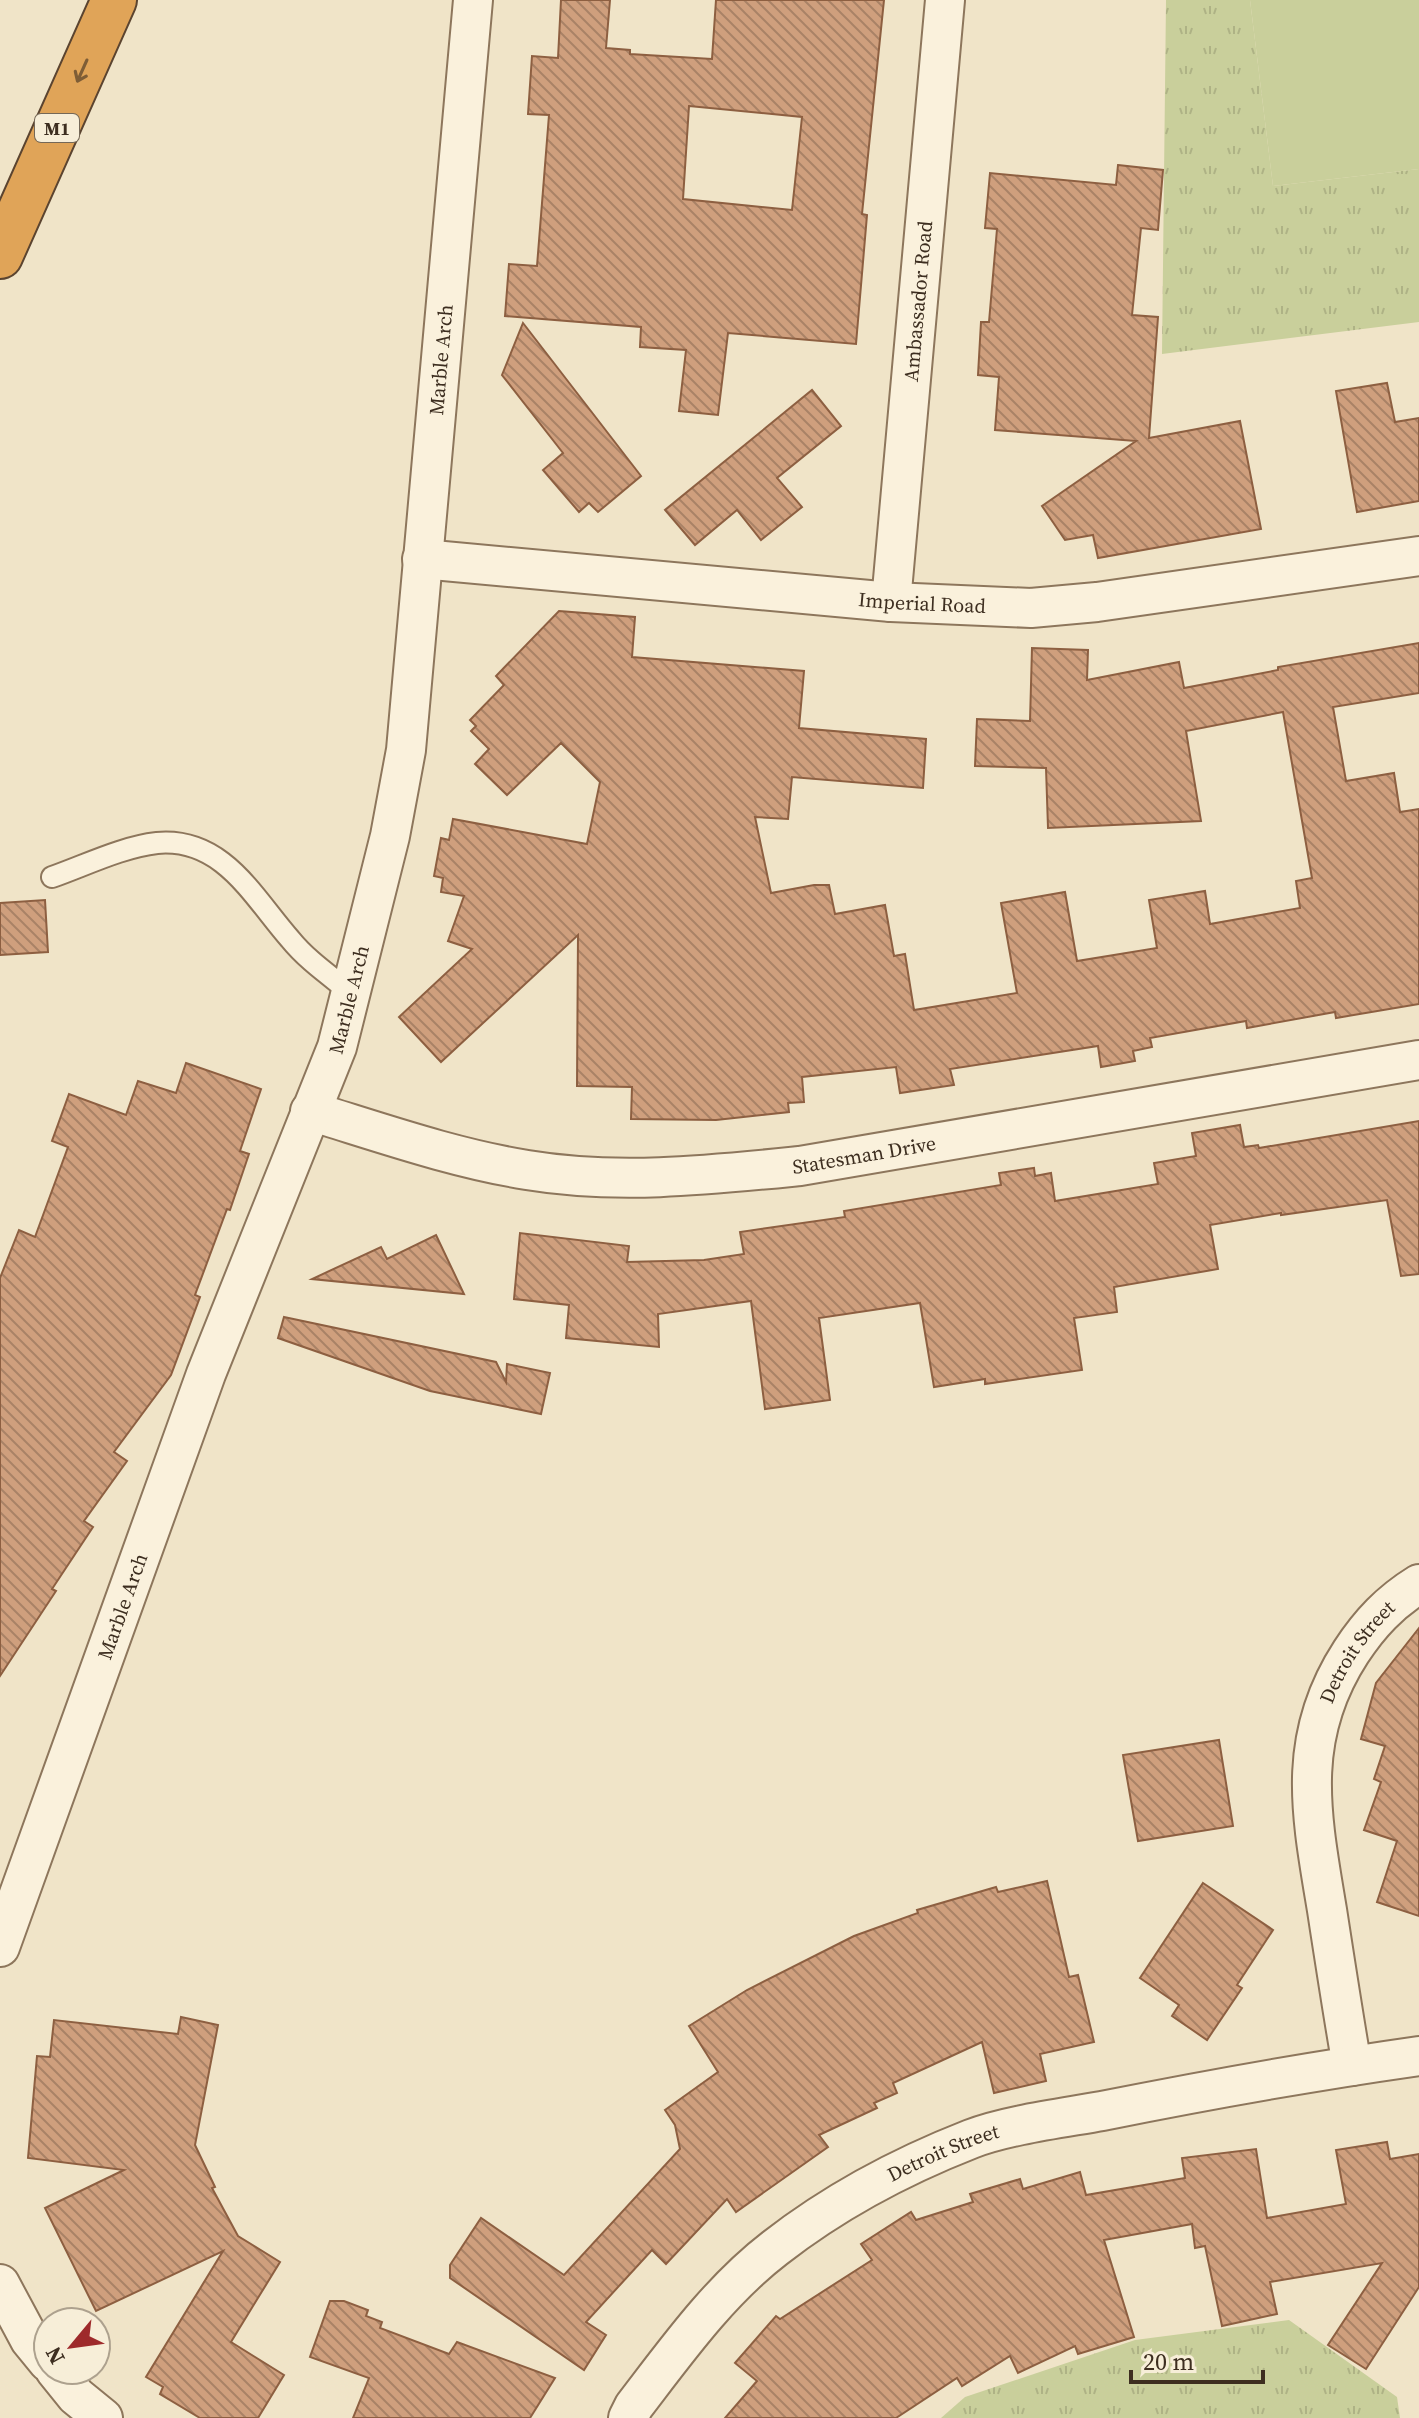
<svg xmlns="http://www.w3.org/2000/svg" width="1419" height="2418" font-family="'Source Serif 4',serif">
	<defs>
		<pattern id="grass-tufts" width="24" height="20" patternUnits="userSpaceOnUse" patternTransform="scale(2)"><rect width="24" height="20" fill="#c9cf9b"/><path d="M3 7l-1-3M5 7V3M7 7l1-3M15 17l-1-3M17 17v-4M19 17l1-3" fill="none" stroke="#aeb285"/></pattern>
		<pattern id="building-back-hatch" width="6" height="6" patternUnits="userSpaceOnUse" patternTransform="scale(2)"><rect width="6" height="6" fill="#cf9f7d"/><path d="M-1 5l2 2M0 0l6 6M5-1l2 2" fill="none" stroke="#a98266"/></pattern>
	</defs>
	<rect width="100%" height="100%" fill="#f0e4c8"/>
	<g fill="url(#grass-tufts)">
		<path d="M 1166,0 L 1250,0 L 1273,186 L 1419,169 L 1419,322 L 1162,354 Z"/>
		<path d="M 1289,2320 L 1397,2397 L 1400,2418 L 941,2418 L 965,2397 L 1135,2340 Z"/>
	</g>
	<path fill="#c9cf9b" d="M 1250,0 L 1419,0 L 1419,169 L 1273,186 Z"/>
	<g fill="url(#building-back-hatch)" stroke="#8d5f41" stroke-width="2" fill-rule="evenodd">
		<path d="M 561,0 L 610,0 L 606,48 L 630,50 L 630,54 L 712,59 L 716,0 L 884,0 L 862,214 L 867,215 L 856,344 L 728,333 L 718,415 L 679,411 L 686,350 L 640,347 L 641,327 L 505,316 L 509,264 L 537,266 L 549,115 L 528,114 L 532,56 L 558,58 ZM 689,106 L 802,117 L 792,210 L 683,199 Z"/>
		<path d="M 1118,165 L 1163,170 L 1158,230 L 1141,228 L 1132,315 L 1158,317 L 1149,438 L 1240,421 L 1261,529 L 1098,558 L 1093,535 L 1065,540 L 1042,506 L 1136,441 L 995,430 L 999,377 L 978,375 L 981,322 L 989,322 L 997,229 L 985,228 L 990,173 L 1116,185 Z"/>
		<path d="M 523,323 L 641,476 L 598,512 L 589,503 L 579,512 L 543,470 L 563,453 L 502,375 Z"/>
		<path d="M 1387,383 L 1395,422 L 1419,418 L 1419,501 L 1357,512 L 1336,391 Z"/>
		<path d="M 812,390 L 841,426 L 777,478 L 802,507 L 761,540 L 737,510 L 695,545 L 665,510 Z"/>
		<path d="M 559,611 L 635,617 L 632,657 L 804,671 L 799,728 L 926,739 L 923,788 L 792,777 L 788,819 L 755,817 L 771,893 L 814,885 L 829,885 L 835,914 L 885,905 L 894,956 L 905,954 L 914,1010 L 1017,993 L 1001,903 L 1065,892 L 1077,961 L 1157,948 L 1149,900 L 1205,891 L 1210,924 L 1300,908 L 1296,881 L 1312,878 L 1283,712 L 1186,731 L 1201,821 L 1048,828 L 1046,768 L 975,766 L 977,719 L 1030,721 L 1032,648 L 1088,650 L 1087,680 L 1179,662 L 1184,688 L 1278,670 L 1278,667 L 1419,643 L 1419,693 L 1333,707 L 1346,781 L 1394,773 L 1400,812 L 1419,809 L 1419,1004 L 1336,1018 L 1335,1012 L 1247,1028 L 1246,1021 L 1150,1038 L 1152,1047 L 1133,1051 L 1135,1061 L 1101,1067 L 1098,1046 L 950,1069 L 954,1085 L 900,1093 L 896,1067 L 802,1077 L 804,1102 L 788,1103 L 789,1112 L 716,1120 L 631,1119 L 632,1087 L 577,1086 L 578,935 L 441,1062 L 399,1017 L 472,949 L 448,941 L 464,896 L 441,892 L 443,878 L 434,876 L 441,838 L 449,840 L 453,819 L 587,844 L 600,782 L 561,743 L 507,795 L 475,764 L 489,749 L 471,731 L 476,726 L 470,720 L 504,685 L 496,676 Z"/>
		<path d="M 45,900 L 48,952 L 0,955 L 0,903 Z"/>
		<path d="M 186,1063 L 261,1089 L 240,1151 L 249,1154 L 230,1210 L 227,1209 L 195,1295 L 200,1297 L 171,1375 L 114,1452 L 127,1461 L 84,1521 L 93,1527 L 52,1589 L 56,1591 L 0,1676 L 0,1278 L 19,1230 L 35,1237 L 68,1147 L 52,1141 L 69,1094 L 126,1115 L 138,1081 L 176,1093 Z"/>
		<path d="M 1419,1121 L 1419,1274 L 1401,1276 L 1387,1200 L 1281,1215 L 1281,1213 L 1210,1225 L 1218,1269 L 1114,1287 L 1117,1312 L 1074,1318 L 1082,1370 L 985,1384 L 985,1379 L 934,1387 L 920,1303 L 819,1318 L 830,1400 L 765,1409 L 751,1301 L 658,1314 L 659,1347 L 566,1338 L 569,1305 L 514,1299 L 520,1233 L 629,1246 L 627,1262 L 704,1260 L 744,1254 L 740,1232 L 845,1217 L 844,1211 L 1001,1185 L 999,1173 L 1034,1168 L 1035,1176 L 1051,1173 L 1055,1201 L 1158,1184 L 1154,1163 L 1196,1156 L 1192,1133 L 1240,1125 L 1244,1147 L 1258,1145 L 1259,1148 Z"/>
		<path d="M 436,1235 L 464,1294 L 312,1279 L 381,1247 L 387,1259 Z"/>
		<path d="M 284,1317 L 496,1362 L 506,1382 L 507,1364 L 550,1373 L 541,1414 L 430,1391 L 278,1338 Z"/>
		<path d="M 1419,1628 L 1419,1916 L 1377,1902 L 1397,1841 L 1364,1830 L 1381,1782 L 1374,1779 L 1385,1746 L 1361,1739 L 1376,1683 Z"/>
		<path d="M 1219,1740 L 1233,1826 L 1138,1841 L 1123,1755 Z"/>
		<path d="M 1047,1881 L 1069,1977 L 1078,1975 L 1094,2042 L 1040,2054 L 1046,2081 L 994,2093 L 982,2042 L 893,2083 L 897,2093 L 874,2103 L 877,2108 L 819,2135 L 828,2147 L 736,2212 L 727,2199 L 666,2264 L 652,2250 L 586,2322 L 606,2335 L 584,2370 L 450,2278 L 450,2265 L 481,2218 L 564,2275 L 680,2149 L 675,2125 L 665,2110 L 718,2072 L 689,2026 L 747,1990 L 854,1936 L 918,1913 L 917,1910 L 996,1887 L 998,1892 Z"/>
		<path d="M 1203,1883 L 1273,1930 L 1237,1985 L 1242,1988 L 1207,2040 L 1172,2016 L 1179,2005 L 1140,1978 Z"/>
		<path d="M 181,2017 L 218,2025 L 195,2145 L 215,2187 L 212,2188 L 238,2236 L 280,2262 L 231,2342 L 284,2375 L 258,2418 L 200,2418 L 160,2394 L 163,2387 L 146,2377 L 223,2251 L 96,2311 L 45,2208 L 124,2170 L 28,2158 L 37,2056 L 50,2057 L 54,2020 L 178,2034 Z"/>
		<path d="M 1387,2142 L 1390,2159 L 1419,2154 L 1419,2287 L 1366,2369 L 1328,2345 L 1382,2263 L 1270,2282 L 1277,2314 L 1222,2326 L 1205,2246 L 1195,2248 L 1192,2224 L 1104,2240 L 1134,2337 L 1078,2354 L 1075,2346 L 1018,2373 L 1010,2356 L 962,2386 L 957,2378 L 896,2418 L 725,2418 L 757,2381 L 735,2363 L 776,2316 L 780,2319 L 872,2260 L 861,2244 L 911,2212 L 916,2220 L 973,2202 L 970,2194 L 1020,2179 L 1023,2189 L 1080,2172 L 1086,2195 L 1185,2178 L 1182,2158 L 1256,2149 L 1267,2218 L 1346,2204 L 1336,2150 Z"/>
		<path d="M 330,2301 L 344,2301 L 368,2310 L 366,2316 L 382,2322 L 380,2328 L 449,2354 L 457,2342 L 555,2378 L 530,2418 L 353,2418 L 369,2378 L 310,2357 Z"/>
	</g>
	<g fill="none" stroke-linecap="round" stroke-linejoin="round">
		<defs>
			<path id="lane" d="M 52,877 C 86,865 122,847 157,843 C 223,837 253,897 290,939 C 307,960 329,975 350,992"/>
			<g id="street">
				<path id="s1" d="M 422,559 L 891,602 L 1031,608 L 1097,602 L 1419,556"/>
				<path id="s2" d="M 891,602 L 945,0"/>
				<path id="s3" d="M 310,1111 C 382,1133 453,1158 527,1170 C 617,1185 710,1175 800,1166 L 1419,1060"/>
				<path id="s4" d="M 0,1947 L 206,1374 L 337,1047 L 390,836 L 406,750 L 473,0"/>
				<path id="s5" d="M 1352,2066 C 1343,2014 1335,1962 1327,1910 C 1311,1814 1295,1738 1351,1652 C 1370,1623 1390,1602 1419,1584"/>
				<path d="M 0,2284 L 30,2340 L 48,2362"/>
				<path d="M 55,2370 L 76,2396 L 103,2418"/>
				<path id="s6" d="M 628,2418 L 634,2406 C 677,2350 719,2291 775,2248 C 834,2202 902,2166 971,2139 C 1007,2125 1063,2118 1102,2111 C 1207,2090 1313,2071 1419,2056"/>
			</g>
			<path id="highway" d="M 0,256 L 114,0"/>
		</defs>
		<use href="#lane" stroke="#8d765c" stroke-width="24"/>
		<use href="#street" stroke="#8d765c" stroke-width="42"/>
		<use href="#highway" stroke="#5b4430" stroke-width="48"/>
		<use href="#lane" stroke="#faf1dc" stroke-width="20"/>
		<use href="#street" stroke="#faf1dc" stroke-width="38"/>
		<use href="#highway" stroke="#e0a458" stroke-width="44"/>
	</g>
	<defs><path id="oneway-shaft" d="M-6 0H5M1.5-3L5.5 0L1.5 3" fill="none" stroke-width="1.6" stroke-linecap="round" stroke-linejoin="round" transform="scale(2)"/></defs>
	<use stroke="#7e5d36" href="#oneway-shaft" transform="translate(82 71) rotate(114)"/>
	<g text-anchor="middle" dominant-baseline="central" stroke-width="7" stroke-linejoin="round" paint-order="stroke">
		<rect fill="#f7eed8" stroke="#756857" stroke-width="2" x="35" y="114" width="44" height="28" rx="6"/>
		<g font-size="18" font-weight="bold" fill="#3d2e20">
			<text x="57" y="128">M1</text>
		</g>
		<g font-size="20" fill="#3d2e20" stroke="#f7eed8">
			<text stroke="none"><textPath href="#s2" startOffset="302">Ambassador Road</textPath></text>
			<text stroke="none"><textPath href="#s4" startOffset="1658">Marble Arch</textPath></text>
			<text stroke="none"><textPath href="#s1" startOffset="502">Imperial Road</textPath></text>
			<text stroke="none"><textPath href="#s4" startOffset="1010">Marble Arch</textPath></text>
			<text stroke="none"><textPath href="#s3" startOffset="564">Statesman Drive</textPath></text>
			<text stroke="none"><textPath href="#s4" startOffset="362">Marble Arch</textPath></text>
			<text stroke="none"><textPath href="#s5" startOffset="428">Detroit Street</textPath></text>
			<text stroke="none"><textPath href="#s6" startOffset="420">Detroit Street</textPath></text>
		</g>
	</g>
	<g transform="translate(72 2346) rotate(241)"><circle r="38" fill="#f7eed8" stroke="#ada18e" stroke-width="2"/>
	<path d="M0-6L14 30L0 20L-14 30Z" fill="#9e2a2b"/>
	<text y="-12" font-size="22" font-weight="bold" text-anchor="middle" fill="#3d2e20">N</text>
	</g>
	<path d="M1131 2370v12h132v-12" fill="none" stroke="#3d2e20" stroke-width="4"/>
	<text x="1143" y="2370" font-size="24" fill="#3d2e20" stroke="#f7eed8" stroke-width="6" paint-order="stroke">20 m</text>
</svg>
